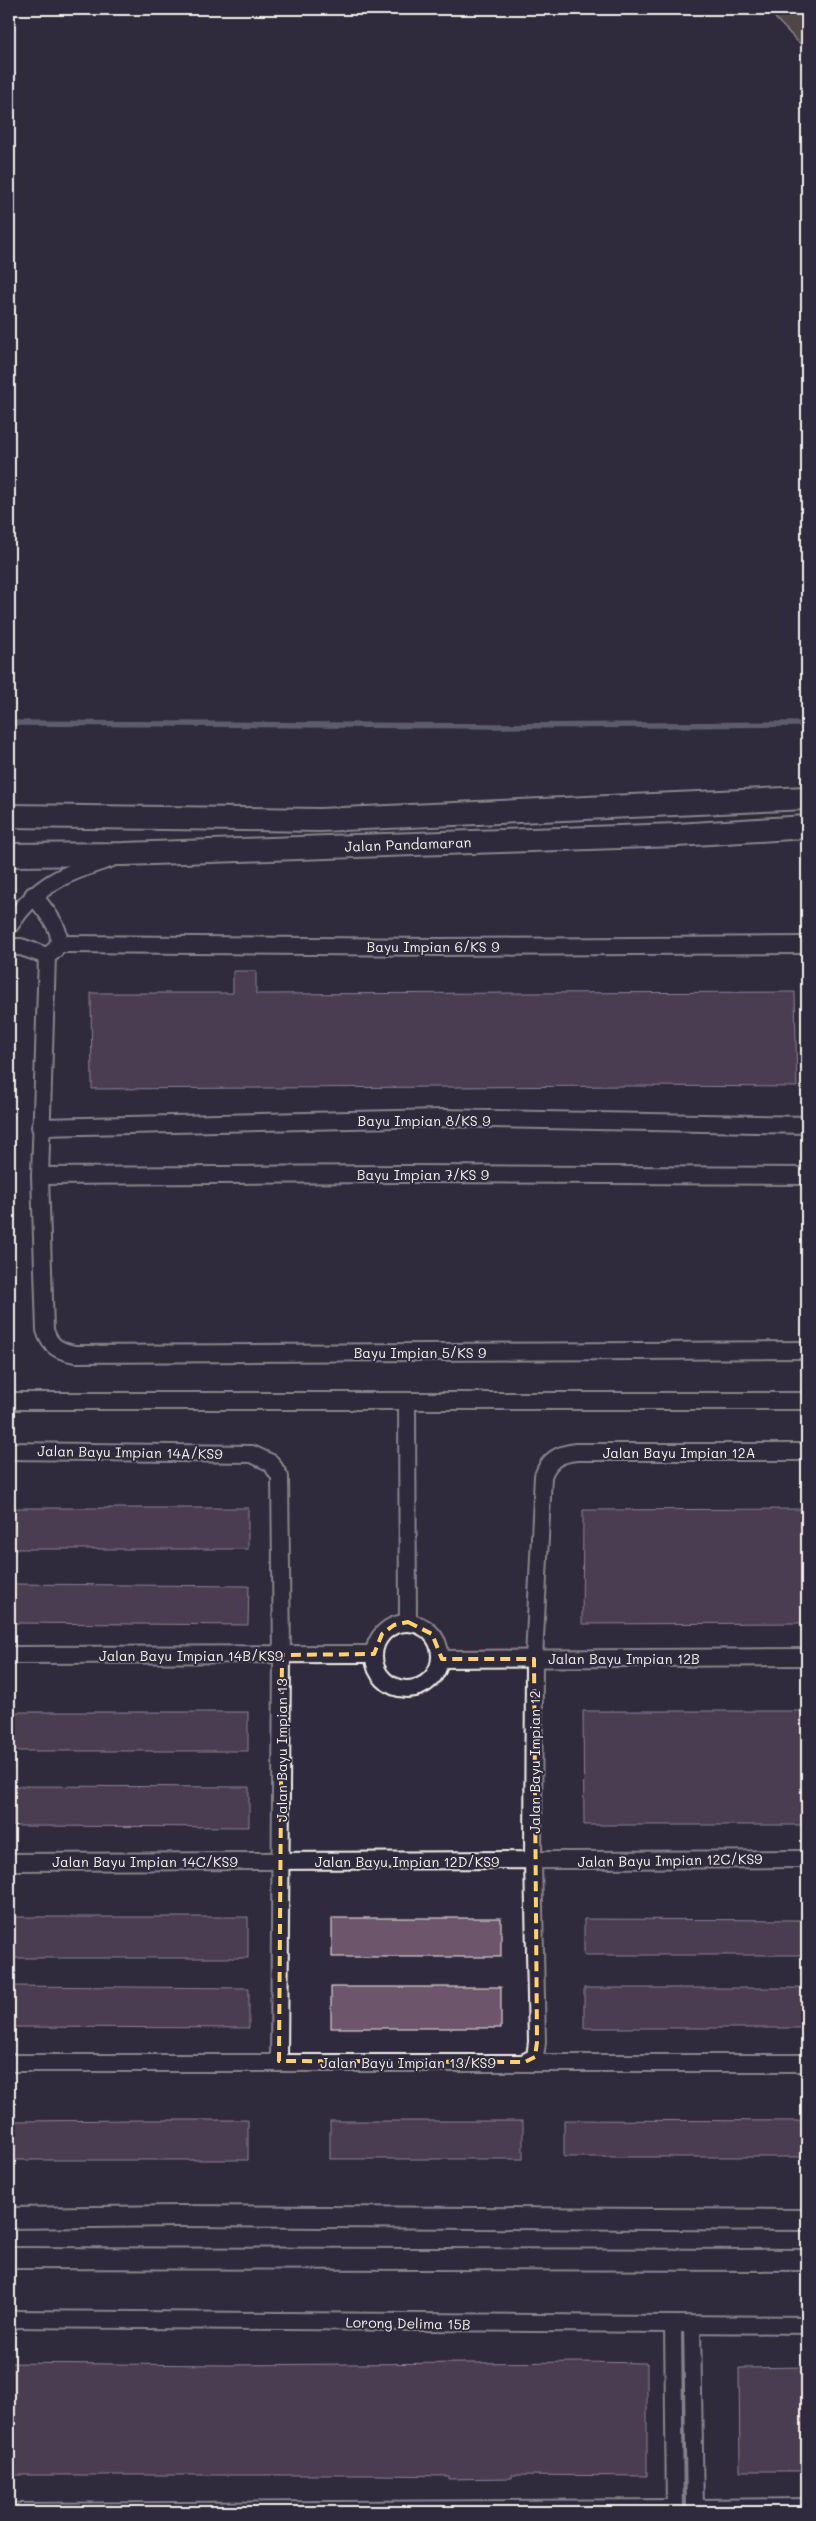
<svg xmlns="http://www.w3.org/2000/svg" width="816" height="2521" font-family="Mali,sans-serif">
	<rect width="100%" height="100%" fill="#2f2a3d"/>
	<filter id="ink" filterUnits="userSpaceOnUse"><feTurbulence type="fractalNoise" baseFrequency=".02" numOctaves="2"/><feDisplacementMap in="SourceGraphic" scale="10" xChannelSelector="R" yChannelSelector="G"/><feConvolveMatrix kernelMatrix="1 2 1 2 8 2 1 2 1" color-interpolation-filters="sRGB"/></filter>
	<g filter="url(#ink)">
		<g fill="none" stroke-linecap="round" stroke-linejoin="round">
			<path stroke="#939aa7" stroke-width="5.5" d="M 9,723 L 498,726 L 807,724"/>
		</g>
		<g fill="#6d576c" stroke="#f4f1e8">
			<path d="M 233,971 L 256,971 L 256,994 L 795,992 L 797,1087 L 632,1086 L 92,1089 L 91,993 L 233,993 Z"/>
			<rect x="13" y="1508" width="235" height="41"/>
			<path d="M 807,1509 L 807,1623 L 582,1624 L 583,1510 Z"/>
			<path d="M 13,1584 L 249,1586 L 248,1625 L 13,1623 Z"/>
			<path d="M 583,1711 L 807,1711 L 807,1825 L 584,1825 Z"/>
			<rect x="13" y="1712" width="235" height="39"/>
			<path d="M 13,1786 L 249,1787 L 249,1827 L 13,1826 Z"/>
			<rect x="13" y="1917" width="235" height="41"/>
			<rect x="332" y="1918" width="169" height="39"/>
			<path d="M 584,1919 L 807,1920 L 807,1955 L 584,1955 Z"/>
			<path d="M 14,1986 L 249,1988 L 249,2028 L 14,2027 Z"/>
			<rect x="331" y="1987" width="170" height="41"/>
			<rect x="584" y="1988" width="223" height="40"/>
			<path d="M 141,2120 L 248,2120 L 248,2160 L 13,2160 L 13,2121 Z"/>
			<path d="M 564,2120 L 807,2121 L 807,2157 L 564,2157 Z"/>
			<rect x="330" y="2121" width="193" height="38"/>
			<path d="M 584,2362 L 647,2363 L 647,2476 L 512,2475 L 512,2478 L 449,2479 L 449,2476 L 378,2475 L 9,2475 L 9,2363 L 228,2365 Z"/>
			<path d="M 807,2367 L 807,2471 L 740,2471 L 739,2368 Z"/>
		</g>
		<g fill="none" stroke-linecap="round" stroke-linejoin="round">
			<defs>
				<g id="minor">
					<path d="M 33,895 C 46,912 75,940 47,956 L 40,1176 L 45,1330 C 50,1347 59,1351 75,1354 L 807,1350"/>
					<path d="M 9,923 L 10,925 C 37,884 65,873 110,859"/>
					<path d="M 60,944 L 440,947 L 807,945"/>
					<path d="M 9,947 L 21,947 L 47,956"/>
					<path d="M 40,1127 L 443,1118 L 807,1125"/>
					<path d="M 40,1176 L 407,1174 L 807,1176"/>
					<path d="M 9,1401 L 807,1401"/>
					<path d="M 407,1401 L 408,1622"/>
					<path d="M 9,1451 L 252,1454 L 271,1463 L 280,1477 L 282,1655 L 279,2061"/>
					<circle cx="407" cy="1656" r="33"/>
					<path d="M 9,1655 L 374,1654"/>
					<path d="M 441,1659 L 807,1657"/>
					<path d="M 9,1862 C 275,1860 541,1861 807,1859"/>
					<path d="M 525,2062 L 535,2057 L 537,2042 L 533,1862 L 534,1659 L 543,1476 C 549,1459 559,1454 576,1452 L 807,1452"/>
					<path d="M 9,2063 L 807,2063"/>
					<path d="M 9,2319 L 807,2325"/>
					<path d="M 673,2325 L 675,2512"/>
					<path d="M 692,2325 L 695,2512"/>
					<path d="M 695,2508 L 807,2507"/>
					<path d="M 9,2512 L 675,2508"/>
				</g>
				<g id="tertiary">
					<path d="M 9,2218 L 179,2216 L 807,2220"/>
					<path d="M 9,2258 L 807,2260"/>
				</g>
				<g id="secondary">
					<path d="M 9,816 L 320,820 L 807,798"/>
					<path d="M 9,855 L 124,854 L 677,835 L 807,827"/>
				</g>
				<path id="trunk" d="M 787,9 L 807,30"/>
			</defs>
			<use href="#minor" stroke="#f4f1e8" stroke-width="20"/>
			<use href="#tertiary" stroke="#f4f1e8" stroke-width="24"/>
			<use href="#secondary" stroke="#f4f1e8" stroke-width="26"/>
			<use href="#trunk" stroke="#f4f1e8" stroke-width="31"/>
			<use href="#minor" stroke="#2f2a3d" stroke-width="16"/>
			<use href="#tertiary" stroke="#2f2a3d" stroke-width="20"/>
			<use href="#secondary" stroke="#2f2a3d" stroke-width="22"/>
			<use href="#trunk" stroke="#766a55" stroke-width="28"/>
		</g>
	</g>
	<path d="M0 0H816V2521H0ZM 408,1622 L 432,1634 L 442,1659 L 534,1659 L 537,2042 L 535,2057 L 525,2062 L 279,2061 L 282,1655 L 374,1654 L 382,1634 L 394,1625 Z" fill="#2f2a3d" fill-opacity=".55" fill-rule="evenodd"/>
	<path fill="none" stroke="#ffd166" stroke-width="4" stroke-dasharray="10 6" stroke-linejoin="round" d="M 408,1622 L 432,1634 L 442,1659 L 534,1659 L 537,2042 L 535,2057 L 525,2062 L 279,2061 L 282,1655 L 374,1654 L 382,1634 L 394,1625 Z"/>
	<g text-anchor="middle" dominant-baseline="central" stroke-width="4" stroke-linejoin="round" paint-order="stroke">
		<g font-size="14" fill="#f4f1e8" stroke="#2f2a3d">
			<text transform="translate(408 844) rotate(-2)">Jalan Pandamaran</text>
			<text x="433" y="946">Bayu Impian 6/KS 9</text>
			<text x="424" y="1120">Bayu Impian 8/KS 9</text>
			<text x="423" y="1174">Bayu Impian 7/KS 9</text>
			<text x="420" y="1352">Bayu Impian 5/KS 9</text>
			<text transform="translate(130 1452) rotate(1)">Jalan Bayu Impian 14A/KS9</text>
			<text x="679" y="1452">Jalan Bayu Impian 12A</text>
			<text x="191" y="1655">Jalan Bayu Impian 14B/KS9</text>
			<text x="624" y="1658">Jalan Bayu Impian 12B</text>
			<text transform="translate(281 1750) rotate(-90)">Jalan Bayu Impian 13</text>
			<text transform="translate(534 1762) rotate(-90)">Jalan Bayu Impian 12</text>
			<text transform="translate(670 1860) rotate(-1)">Jalan Bayu Impian 12C/KS9</text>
			<text x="145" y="1861">Jalan Bayu Impian 14C/KS9</text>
			<text x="407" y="1861">Jalan Bayu Impian 12D/KS9</text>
			<text x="408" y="2062">Jalan Bayu Impian 13/KS9</text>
			<text transform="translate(408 2323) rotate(1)">Lorong Delima 15B</text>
		</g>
	</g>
	<rect width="816" height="2521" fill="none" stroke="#2f2a3d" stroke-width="30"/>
	<rect x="15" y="15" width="786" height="2491" fill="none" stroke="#f4f1e8" stroke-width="2" filter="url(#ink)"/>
</svg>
